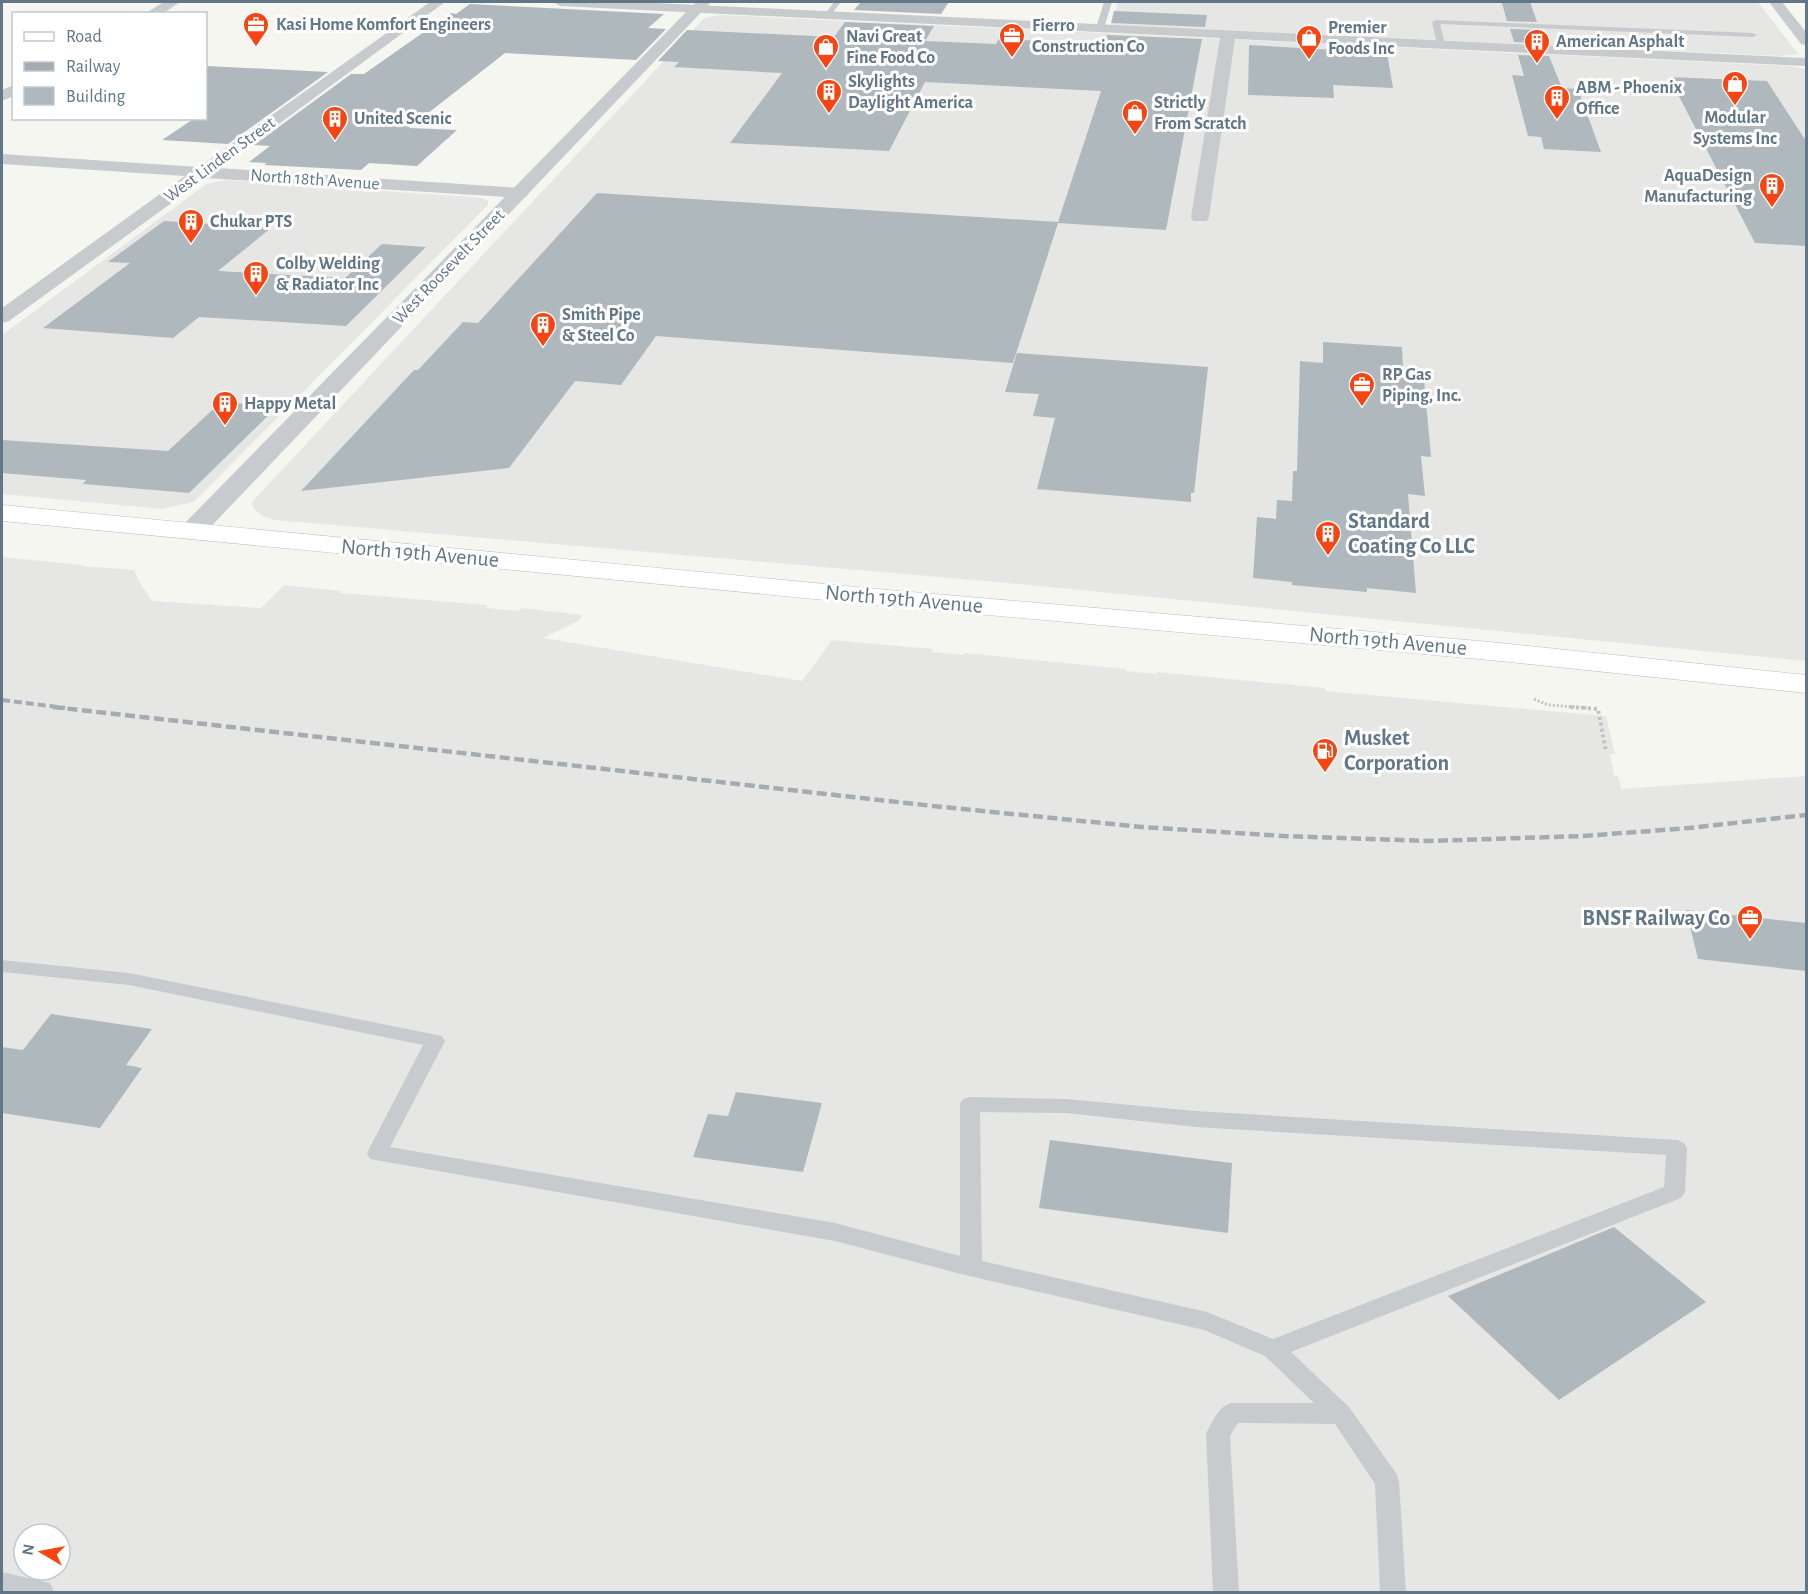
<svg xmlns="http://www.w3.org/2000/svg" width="1808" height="1594" font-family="'Alegreya Sans',sans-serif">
	<rect width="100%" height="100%" fill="#f6f6f1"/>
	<g fill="#e6e7e5" fill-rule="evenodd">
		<path d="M 1118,2 L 1758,2 L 1798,54 L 1782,56 L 1111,25 Z"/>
		<path d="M 721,15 L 1790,66 L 1806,69 L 1806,661 L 997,582 L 275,520 L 263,516 L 254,509 L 252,502 L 704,18 Z"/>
		<path d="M 226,180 L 472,197 L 483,198 L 488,201 L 488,205 L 194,502 L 162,509 L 2,494 L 2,335 L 201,188 L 206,184 Z"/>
		<path d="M 2,557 L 82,565 L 82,566 L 134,570 L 140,583 L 152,601 L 261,608 L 284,585 L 342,591 L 341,593 L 487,605 L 486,608 L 518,611 L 521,608 L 583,615 L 578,621 L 543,638 L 802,681 L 832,640 L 933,649 L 932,652 L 963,655 L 964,653 L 1126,669 L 1126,671 L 1157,674 L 1157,672 L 1325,688 L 1325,691 L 1606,716 L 1615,754 L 1610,754 L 1614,776 L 1618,776 L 1621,789 L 1806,776 L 1806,1592 L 2,1592 ZM 24,1534 L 60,1534 L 60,1570 L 24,1570 Z"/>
	</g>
	<g fill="#aeb8bd">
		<path d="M 861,2 L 949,2 L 941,14 L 854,10 Z"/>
		<path d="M 1508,2 L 1530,2 L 1537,22 L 1507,21 L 1502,3 Z"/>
		<path d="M 470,4 L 664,14 L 648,28 L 666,29 L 636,60 L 505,53 L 409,128 L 457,130 L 417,166 L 369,163 L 361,170 L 264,165 L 267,163 L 249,162 L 270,146 L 254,145 L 351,74 L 364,74 L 451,13 L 456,14 Z"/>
		<path d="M 1114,11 L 1207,15 L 1205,27 L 1111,23 Z"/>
		<path d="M 845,22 L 934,26 L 925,41 L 996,44 L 999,39 L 1105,44 L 1107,35 L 1202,39 L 1166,230 L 1058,223 L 1013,363 L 656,336 L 621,385 L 575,381 L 509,468 L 301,491 L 414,370 L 418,370 L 463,322 L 478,323 L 597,193 L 1058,222 L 1101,91 L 925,82 L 889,151 L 730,143 L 782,73 L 674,67 L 679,62 L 658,61 L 687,30 L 834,37 Z"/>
		<path d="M 1510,29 L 1540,30 L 1545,43 L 1514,42 Z"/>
		<path d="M 1249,45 L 1387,53 L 1393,88 L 1333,85 L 1334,98 L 1248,95 Z"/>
		<path d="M 1518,55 L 1549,56 L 1562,88 L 1578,89 L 1601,152 L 1544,149 L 1541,137 L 1528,136 L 1512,75 L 1524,76 Z"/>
		<path d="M 206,66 L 328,72 L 228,144 L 162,140 L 195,118 L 206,118 Z"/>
		<path d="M 1669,77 L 1767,81 L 1806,141 L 1806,246 L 1755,243 Z"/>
		<path d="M 164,221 L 271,228 L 218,271 L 345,278 L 382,244 L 426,247 L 346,326 L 199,317 L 173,338 L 43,328 L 130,263 L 108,262 Z"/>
		<path d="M 1323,342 L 1402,347 L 1403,368 L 1423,369 L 1431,457 L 1421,456 L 1425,496 L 1408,494 L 1416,593 L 1367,588 L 1367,592 L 1292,585 L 1292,582 L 1253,578 L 1257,517 L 1276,519 L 1277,500 L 1292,501 L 1293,471 L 1297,471 L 1300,361 L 1323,363 Z"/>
		<path d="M 1017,353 L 1208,367 L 1194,493 L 1191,493 L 1191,502 L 1037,489 L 1055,418 L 1033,416 L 1039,394 L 1005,392 Z"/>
		<path d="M 221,402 L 278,406 L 189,493 L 83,484 L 86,480 L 2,473 L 2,440 L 168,451 Z"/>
		<path d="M 1686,910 L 1806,923 L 1806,971 L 1698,959 Z"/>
		<path d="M 51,1014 L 152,1029 L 126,1065 L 142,1068 L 100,1128 L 2,1113 L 2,1047 L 23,1050 Z"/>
		<path d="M 736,1092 L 822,1103 L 803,1172 L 693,1157 L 708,1114 L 728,1116 Z"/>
		<path d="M 1050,1140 L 1232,1163 L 1228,1233 L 1039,1208 Z"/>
		<path d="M 1614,1227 L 1706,1302 L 1559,1400 L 1448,1296 Z"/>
	</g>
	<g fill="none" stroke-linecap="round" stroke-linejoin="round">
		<defs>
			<path id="primary" d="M 2,505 L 888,590 L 1490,642 L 1806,675 L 1806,693 L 1490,660 L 888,606 L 2,521 Z"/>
		</defs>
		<use href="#primary" stroke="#b8bcc0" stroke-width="1"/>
		<path stroke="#c0c2c4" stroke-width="3" stroke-dasharray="2 2" stroke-linecap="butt" d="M 1534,699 L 1548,705 L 1588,708"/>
		<path stroke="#c0c2c4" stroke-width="4" stroke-dasharray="3 3" stroke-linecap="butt" d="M 1570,707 L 1598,709 L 1606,752"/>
		<g fill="#c8cbce" fill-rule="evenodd">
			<path d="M 834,2 L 841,2 L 829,17 L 823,17 Z"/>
			<path d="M 1104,2 L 1112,2 L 1104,28 L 1100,30 L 1096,28 Z"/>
			<path d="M 1436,20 L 1753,33 L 1757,35 L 1753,37 L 1440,24 L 1445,44 L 1441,46 L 1437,44 L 1432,22 Z"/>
			<path d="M 2,960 L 129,973 L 442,1036 L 445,1041 L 390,1147 L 835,1223 L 960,1256 L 960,1104 L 963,1099 L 970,1097 L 1066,1099 L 1196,1111 L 1677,1140 L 1684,1143 L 1687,1148 L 1685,1192 L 1681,1198 L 1291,1352 L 1349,1407 L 1396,1473 L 1399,1481 L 1406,1592 L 1380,1592 L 1375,1484 L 1335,1424 L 1238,1423 L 1230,1436 L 1239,1592 L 1213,1592 L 1206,1434 C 1212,1422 1218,1407 1231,1403 L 1314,1403 L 1265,1356 L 1204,1330 L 961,1274 L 835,1241 L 370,1159 L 367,1153 L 423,1045 L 129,985 L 2,972 ZM 980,1112 L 1066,1113 L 1196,1127 L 1666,1155 L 1664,1187 L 1273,1339 L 1207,1312 L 982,1261 Z"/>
			<path d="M 2,1572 L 50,1583 L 54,1592 L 2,1592 Z"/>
		</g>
		<g fill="#c8cbce" fill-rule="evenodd">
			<path d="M 164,2 L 180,2 L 162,14 L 144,14 Z"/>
			<path d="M 430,2 L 445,2 L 219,168 L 520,188 L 526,189 L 529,193 L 526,197 L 520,198 L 206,178 L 9,321 L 2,323 L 2,308 L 185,176 L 2,164 L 2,154 L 199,167 Z"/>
			<path d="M 553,2 L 635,2 L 1806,58 L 1806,66 L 1235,39 L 1209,217 L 1207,221 L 1193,221 L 1191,217 L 1220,38 L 560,6 Z"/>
			<path d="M 1769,2 L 1782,2 L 1806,32 L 1806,45 L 1801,44 Z"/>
			<path d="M 14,85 L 14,96 L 2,101 L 2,90 Z"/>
		</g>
		<path fill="#c8cbce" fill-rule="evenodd" d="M 696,2 L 711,2 L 201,537 L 192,539 L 183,537 L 179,531 L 183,525 Z"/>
		<use href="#primary" fill="#fff" fill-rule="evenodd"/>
		<path stroke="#a4abb1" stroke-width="4" stroke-dasharray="8 4" stroke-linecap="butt" d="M 2,700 L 65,708"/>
		<path stroke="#a4abb1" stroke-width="4.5" stroke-dasharray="10 4.5" stroke-linecap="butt" d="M 53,707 L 933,806 L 1142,827 L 1284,836 L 1428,841 L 1583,836 L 1689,828 L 1806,815"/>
	</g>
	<defs>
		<symbol id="office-pin" viewBox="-11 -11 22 30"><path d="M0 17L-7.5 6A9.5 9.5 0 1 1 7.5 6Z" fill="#f64512" stroke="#fff"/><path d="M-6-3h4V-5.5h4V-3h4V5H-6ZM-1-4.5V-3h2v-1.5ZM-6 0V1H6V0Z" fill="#fff"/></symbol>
		<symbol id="shop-pin" viewBox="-11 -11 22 30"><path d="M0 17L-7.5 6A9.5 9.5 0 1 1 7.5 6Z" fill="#f64512" stroke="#fff"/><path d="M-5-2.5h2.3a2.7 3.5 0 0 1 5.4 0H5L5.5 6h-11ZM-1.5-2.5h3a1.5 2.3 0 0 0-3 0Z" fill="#fff"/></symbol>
		<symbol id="building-pin" viewBox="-11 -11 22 30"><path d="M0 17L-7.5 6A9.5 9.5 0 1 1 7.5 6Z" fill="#f64512" stroke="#fff"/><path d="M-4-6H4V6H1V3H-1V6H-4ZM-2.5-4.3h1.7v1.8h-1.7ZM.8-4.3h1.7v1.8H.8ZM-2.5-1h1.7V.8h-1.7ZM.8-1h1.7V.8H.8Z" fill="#fff"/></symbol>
		<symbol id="fuel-pin" viewBox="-11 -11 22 30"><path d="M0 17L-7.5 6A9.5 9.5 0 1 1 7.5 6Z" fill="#f64512" stroke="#fff"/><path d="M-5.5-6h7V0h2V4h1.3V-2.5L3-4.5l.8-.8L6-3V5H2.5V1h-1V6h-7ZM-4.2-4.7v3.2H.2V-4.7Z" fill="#fff"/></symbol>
	</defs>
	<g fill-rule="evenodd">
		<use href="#office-pin" x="241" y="10" width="30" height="40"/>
		<use href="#office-pin" x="997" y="21" width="30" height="40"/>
		<use href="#shop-pin" x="1294" y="23" width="30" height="40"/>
		<use href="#building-pin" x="1522" y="27" width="30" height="40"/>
		<use href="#shop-pin" x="811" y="32" width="30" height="40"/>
		<use href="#shop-pin" x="1720" y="69" width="30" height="40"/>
		<use href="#building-pin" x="814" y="77" width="30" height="40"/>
		<use href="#building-pin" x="1542" y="83" width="30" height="40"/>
		<use href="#shop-pin" x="1120" y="98" width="30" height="40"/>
		<use href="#building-pin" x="320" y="104" width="30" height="40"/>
		<use href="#building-pin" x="1757" y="171" width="30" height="40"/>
		<use href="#building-pin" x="176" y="207" width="30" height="40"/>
		<use href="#building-pin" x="241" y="259" width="30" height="40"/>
		<use href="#building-pin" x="528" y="310" width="30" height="40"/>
		<use href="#office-pin" x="1347" y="370" width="30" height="40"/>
		<use href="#building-pin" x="210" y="389" width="30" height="40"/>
		<use href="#building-pin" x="1313" y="519" width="30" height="40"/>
		<use href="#fuel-pin" x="1310" y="736" width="30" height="40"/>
		<use href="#office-pin" x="1735" y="903" width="30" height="40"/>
	</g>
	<g text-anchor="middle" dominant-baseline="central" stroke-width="6" stroke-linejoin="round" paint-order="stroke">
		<g font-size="18" font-weight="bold" fill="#617686" stroke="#fff" text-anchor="start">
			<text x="276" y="25">Kasi Home Komfort Engineers</text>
			<text x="1032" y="26">Fierro<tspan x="1032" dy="21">Construction Co</tspan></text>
			<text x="1328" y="28">Premier<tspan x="1328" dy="21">Foods Inc</tspan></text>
			<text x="846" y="37">Navi Great<tspan x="846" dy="21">Fine Food Co</tspan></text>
			<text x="1556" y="42">American Asphalt</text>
			<text x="848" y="82">Skylights<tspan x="848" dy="21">Daylight America</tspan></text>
			<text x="1576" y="88">ABM - Phoenix<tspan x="1576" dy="21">Office</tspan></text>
			<text x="1154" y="103">Strictly<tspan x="1154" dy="21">From Scratch</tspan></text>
			<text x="1735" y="118" text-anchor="middle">Modular<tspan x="1735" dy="21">Systems Inc</tspan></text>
			<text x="354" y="119">United Scenic</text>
			<text x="1752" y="176" text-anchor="end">AquaDesign<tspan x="1752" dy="21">Manufacturing</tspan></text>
			<text x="210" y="222">Chukar PTS</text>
			<text x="276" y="264">Colby Welding<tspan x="276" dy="21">&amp; Radiator Inc</tspan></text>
			<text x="562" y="315">Smith Pipe<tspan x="562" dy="21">&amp; Steel Co</tspan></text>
			<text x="1382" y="375">RP Gas<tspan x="1382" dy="21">Piping, Inc.</tspan></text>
			<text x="244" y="404">Happy Metal</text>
		</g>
		<g font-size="18" fill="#617686" stroke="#fff">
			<text transform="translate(220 160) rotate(-36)">West Linden Street</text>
			<text transform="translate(315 180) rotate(4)">North 18th Avenue</text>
			<text transform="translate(449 267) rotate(-46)">West Roosevelt Street</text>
		</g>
		<g font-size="22" font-weight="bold" fill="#617686" stroke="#fff" text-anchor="start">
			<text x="1348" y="521">Standard<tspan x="1348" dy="25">Coating Co LLC</tspan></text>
			<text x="1344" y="738">Musket<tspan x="1344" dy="25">Corporation</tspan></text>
			<text x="1730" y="918" text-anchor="end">BNSF Railway Co</text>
		</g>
		<g font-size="22" fill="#617686" stroke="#fff">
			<text transform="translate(420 553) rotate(5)">North 19th Avenue</text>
			<text transform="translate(904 599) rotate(5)">North 19th Avenue</text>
			<text transform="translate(1388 641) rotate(5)">North 19th Avenue</text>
		</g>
	</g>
	<rect width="1808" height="1594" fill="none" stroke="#617686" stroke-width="6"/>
	<rect x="12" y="12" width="195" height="108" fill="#ffffff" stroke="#c0c8cf" stroke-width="1.5"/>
	<rect x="24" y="32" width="30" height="9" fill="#ffffff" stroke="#c0c8cf" stroke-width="1.5"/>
	<text x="66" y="42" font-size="18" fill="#617686">Road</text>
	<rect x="24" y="62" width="30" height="9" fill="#a4abb1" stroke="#c0c8cf" stroke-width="1.5"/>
	<text x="66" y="72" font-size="18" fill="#617686">Railway</text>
	<rect x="24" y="87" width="30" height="18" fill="#aeb8bd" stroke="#c0c8cf" stroke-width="1.5"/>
	<text x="66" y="102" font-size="18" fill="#617686">Building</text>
	<g transform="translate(42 1552) rotate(280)"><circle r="28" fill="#ffffff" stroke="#c0c8cf" stroke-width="1.5"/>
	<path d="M0-4.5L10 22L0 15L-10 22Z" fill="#f64512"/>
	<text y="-9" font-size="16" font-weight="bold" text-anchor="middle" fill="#617686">N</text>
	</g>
</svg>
